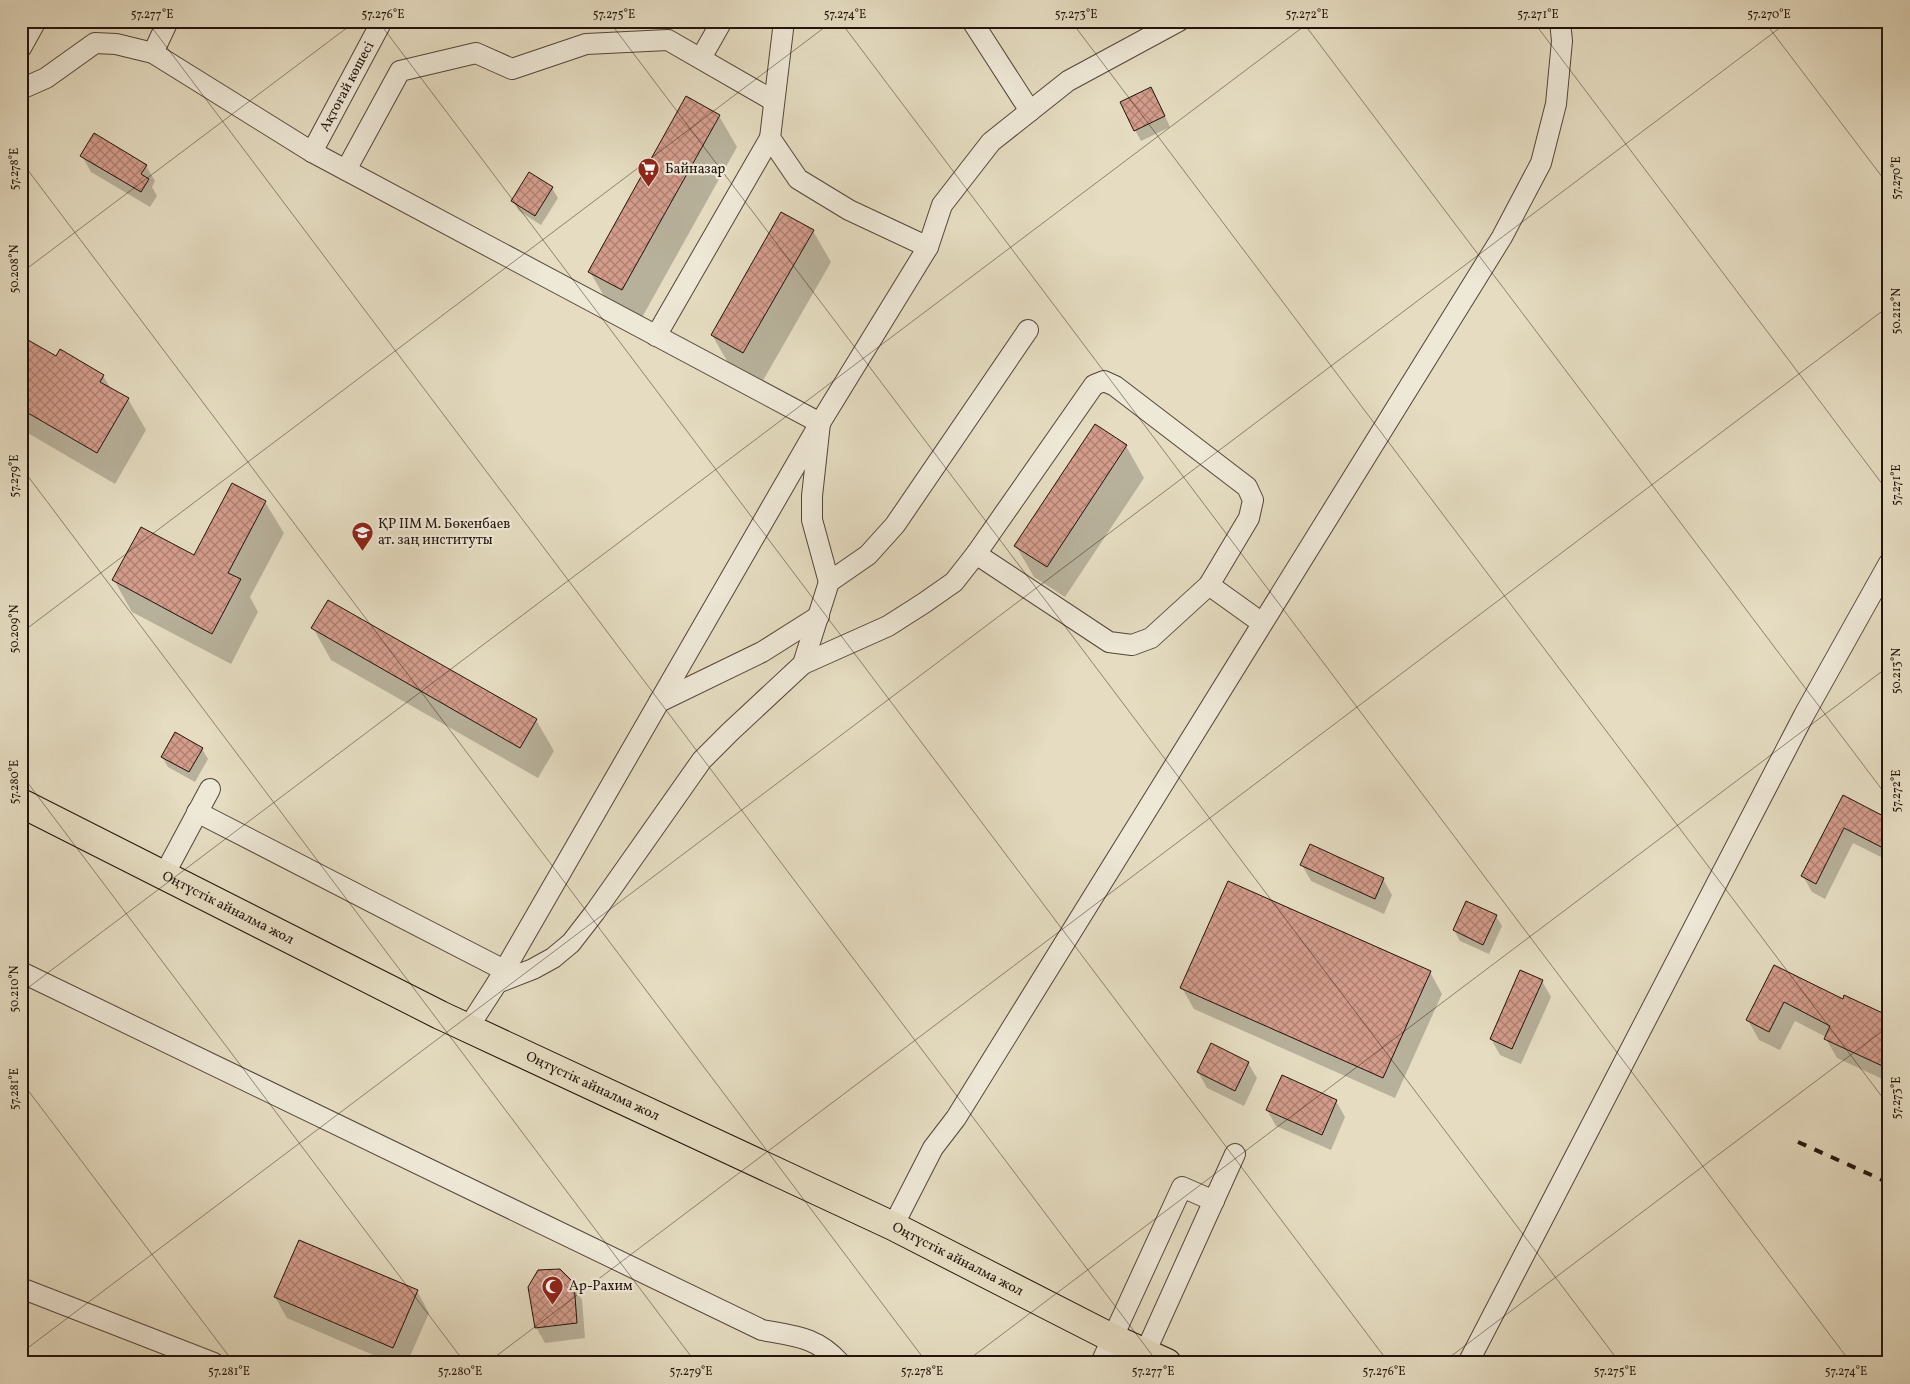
<svg xmlns="http://www.w3.org/2000/svg" width="1910" height="1384" font-family="Vollkorn,serif">
	<defs>
		<pattern id="building-cross-hatch" width="8" height="8" patternUnits="userSpaceOnUse" patternTransform="scale(1.25)"><rect width="8" height="8" fill="#d39c8b"/><path d="M0 0l8 8M0 8l8-8" fill="none" stroke="#ab7e70"/></pattern>
	</defs>
	<rect width="100%" height="100%" fill="#e5dcc1"/>
	<filter id="stains"><feTurbulence type="fractalNoise" baseFrequency=".004" numOctaves="4"/><feColorMatrix values="0 0 0 0 .2 0 0 0 0 .09 0 0 0 0 .02 0 0 0 .5 -.17"/></filter>
	<radialGradient id="worn" r=".72"><stop offset=".6" stop-color="#630" stop-opacity="0"/><stop offset="1" stop-color="#630" stop-opacity=".3"/></radialGradient>
	<g fill="#0003">
		<path d="M 1157,99 L 1170,127 L 1141,141 L 1135,130 Z"/>
		<path d="M 719,116 L 737,147 L 640,321 L 608,303 L 590,272 Z"/>
		<path d="M 82,156 L 146,166 L 155,181 L 152,187 L 157,196 L 150,207 L 91,172 Z"/>
		<path d="M 552,188 L 558,198 L 541,225 L 519,211 L 513,201 Z"/>
		<path d="M 813,231 L 831,262 L 761,384 L 730,366 L 712,335 Z"/>
		<path d="M 21,342 L 103,376 L 111,389 L 128,399 L 146,430 L 115,484 L 21,429 Z"/>
		<path d="M 1126,446 L 1144,478 L 1065,597 L 1034,577 L 1016,546 Z"/>
		<path d="M 265,502 L 284,533 L 250,597 L 258,612 L 231,664 L 132,612 L 114,580 L 194,557 Z"/>
		<path d="M 313,628 L 536,720 L 554,751 L 538,778 L 331,660 Z"/>
		<path d="M 202,749 L 208,759 L 195,782 L 168,767 L 162,757 Z"/>
		<path d="M 1843,797 L 1889,820 L 1889,861 L 1853,843 L 1825,899 L 1812,892 L 1803,876 Z"/>
		<path d="M 1302,865 L 1383,879 L 1392,895 L 1384,914 L 1311,881 Z"/>
		<path d="M 1496,916 L 1502,926 L 1489,954 L 1460,941 L 1454,930 Z"/>
		<path d="M 1775,967 L 1843,1001 L 1889,1017 L 1889,1082 L 1837,1058 L 1826,1039 L 1826,1037 L 1795,1021 L 1780,1050 L 1759,1040 L 1748,1020 Z"/>
		<path d="M 1430,972 L 1442,994 L 1395,1098 L 1194,1009 L 1182,988 Z"/>
		<path d="M 1542,981 L 1551,997 L 1521,1064 L 1500,1055 L 1491,1039 Z"/>
		<path d="M 1248,1063 L 1257,1078 L 1244,1106 L 1207,1088 L 1198,1072 Z"/>
		<path d="M 1336,1101 L 1345,1117 L 1331,1150 L 1276,1126 L 1267,1110 Z"/>
		<path d="M 573,1284 L 582,1300 L 585,1338 L 545,1343 L 536,1327 Z"/>
		<path d="M 417,1291 L 429,1313 L 407,1363 L 392,1363 L 287,1318 L 275,1297 Z"/>
		<path d="M 65,1358 L 78,1363 L 63,1363 Z"/>
	</g>
	<g fill="url(#building-cross-hatch)" stroke="#23130b">
		<path d="M 1151,87 L 1165,116 L 1134,131 L 1120,102 Z"/>
		<path d="M 686,96 L 720,115 L 622,290 L 588,272 Z"/>
		<path d="M 94,133 L 147,165 L 141,174 L 149,179 L 141,192 L 80,156 Z"/>
		<path d="M 529,172 L 553,187 L 535,216 L 511,201 Z"/>
		<path d="M 781,212 L 814,230 L 743,353 L 711,335 Z"/>
		<path d="M 21,336 L 56,356 L 60,349 L 104,375 L 100,382 L 129,398 L 97,453 L 21,409 Z"/>
		<path d="M 1095,424 L 1127,445 L 1047,567 L 1014,546 Z"/>
		<path d="M 232,483 L 266,501 L 228,573 L 241,579 L 212,634 L 112,580 L 141,527 L 194,555 Z"/>
		<path d="M 328,600 L 537,719 L 520,748 L 311,628 Z"/>
		<path d="M 175,732 L 203,748 L 189,772 L 161,757 Z"/>
		<path d="M 1843,795 L 1889,819 L 1889,851 L 1844,828 L 1816,884 L 1801,876 Z"/>
		<path d="M 1310,844 L 1384,878 L 1375,899 L 1300,865 Z"/>
		<path d="M 1228,881 L 1431,971 L 1383,1078 L 1180,988 Z"/>
		<path d="M 1466,901 L 1497,915 L 1483,945 L 1453,930 Z"/>
		<path d="M 1774,965 L 1843,999 L 1844,995 L 1889,1016 L 1889,1069 L 1824,1039 L 1830,1026 L 1784,1002 L 1769,1032 L 1746,1020 Z"/>
		<path d="M 1520,970 L 1543,980 L 1512,1049 L 1490,1039 Z"/>
		<path d="M 1211,1043 L 1249,1062 L 1235,1091 L 1197,1072 Z"/>
		<path d="M 1282,1075 L 1337,1100 L 1322,1135 L 1266,1110 Z"/>
		<path d="M 299,1240 L 418,1290 L 393,1348 L 274,1297 Z"/>
		<path d="M 560,1269 L 574,1283 L 577,1323 L 535,1328 L 528,1287 L 538,1270 Z"/>
	</g>
	<g fill="none" stroke-linecap="round" stroke-linejoin="round">
		<defs>
			<g id="minor">
				<path d="M 784,21 L 770,138 L 798,179 L 849,210 L 928,247"/>
				<path d="M 972,21 L 1030,111"/>
				<path d="M 21,48 L 36,21"/>
				<path d="M 153,53 L 168,21"/>
				<path d="M 701,58 L 722,21"/>
				<path d="M 21,89 L 46,78 L 95,43 L 116,44 L 153,53 L 312,152 L 820,423 L 812,496 L 812,520 L 829,582"/>
				<path id="s1" d="M 312,152 L 382,21"/>
				<path d="M 346,170 L 400,71 L 476,53 L 512,69 L 586,44 L 668,40 L 774,101"/>
				<path d="M 656,336 L 770,138"/>
				<path d="M 1104,381 L 1115,386 L 1247,487 L 1253,500 L 1249,518 L 1209,585 L 1151,638 L 1132,645 L 1109,642 L 976,554 L 1094,385 Z"/>
				<path d="M 1209,585 L 1262,623"/>
				<path d="M 803,664 L 888,626 L 924,603 L 954,582 L 976,554"/>
				<path d="M 659,702 L 762,652 L 819,616"/>
				<path d="M 197,812 L 504,970"/>
				<path d="M 164,875 L 210,789"/>
				<path d="M 21,972 L 762,1330 C 795,1336 817,1337 840,1363"/>
				<path d="M 497,983 L 533,969 L 553,958 L 571,943 L 595,912 L 702,760 L 730,732 L 803,664 L 829,582 L 868,555 L 895,525 L 1028,330"/>
				<path d="M 468,1028 L 497,983 L 820,423 L 928,247 L 942,205 L 991,142 L 1068,81 L 1179,21"/>
				<path d="M 893,1226 L 933,1148 L 956,1118 L 1502,237 L 1541,163 L 1556,104 L 1562,41 L 1560,21"/>
				<path d="M 21,1288 L 214,1363"/>
				<path d="M 1145,1353 L 1235,1154"/>
				<path d="M 1101,1363 L 1182,1187 L 1214,1201"/>
				<path d="M 1468,1363 L 1804,715 L 1889,563"/>
			</g>
			<g id="highway">
				<path id="s2" d="M 21,803 L 440,1015 L 893,1226 L 1112,1338 L 1167,1363"/>
			</g>
		</defs>
		<use href="#minor" stroke="#544538" stroke-width="22"/>
		<use href="#highway" stroke="#23130b" stroke-width="30"/>
		<use href="#minor" stroke="#eee8d7" stroke-width="20"/>
		<use href="#highway" stroke="#e5dcc1" stroke-width="28"/>
		<path stroke="#23130b" stroke-width="4" stroke-dasharray="9 9" stroke-linecap="butt" d="M 1798,1142 L 1889,1183"/>
	</g>
	<path fill="none" stroke="#23130b" stroke-width="1" stroke-opacity="0.45" d="M 147,21 L 1158,1363M 378,21 L 1389,1363M 609,21 L 1620,1363M 840,21 L 1851,1363M 1071,21 L 1889,1106M 1302,21 L 1889,799M 1533,21 L 1889,493M 1764,21 L 1889,186M 21,161 L 927,1363M 21,273 L 356,21M 21,467 L 696,1363M 21,633 L 833,21M 21,774 L 465,1363M 21,993 L 1311,21M 21,1081 L 234,1363M 21,1353 L 1789,21M 487,1363 L 1889,306M 964,1363 L 1889,666M 1442,1363 L 1889,1026"/>
	<defs>
		<symbol id="supermarket-pin" viewBox="-11 -11 22 30"><path d="M0 17L-7.5 6A9.5 9.5 0 1 1 7.5 6Z" fill="#8f2418" stroke="#eee8d7"/><path d="M-6-5.5h2.5l.6 2H6L4.5 2H-2.5L-4.4-4H-6ZM-1.5 3.2a1.3 1.3 0 1 0 .1 0ZM3 3.2a1.3 1.3 0 1 0 .1 0Z" fill="#fff"/></symbol>
		<symbol id="university-pin" viewBox="-11 -11 22 30"><path d="M0 17L-7.5 6A9.5 9.5 0 1 1 7.5 6Z" fill="#8f2418" stroke="#eee8d7"/><path d="M0-5L7-2L0 1L-7-2ZM-4 1L0 2.5L4 1V4Q0 6-4 4Z" fill="#fff"/></symbol>
		<symbol id="mosque-pin" viewBox="-11 -11 22 30"><path d="M0 17L-7.5 6A9.5 9.5 0 1 1 7.5 6Z" fill="#8f2418" stroke="#eee8d7"/><path d="M3.5-4.9A6 6 0 1 0 3.5 4.9A5 5 0 1 1 3.5-4.9Z" fill="#fff"/></symbol>
	</defs>
	<g fill-rule="evenodd">
		<use href="#supermarket-pin" x="636" y="156" width="25" height="34"/>
		<use href="#university-pin" x="350" y="520" width="25" height="34"/>
		<use href="#mosque-pin" x="540" y="1274" width="25" height="34"/>
	</g>
	<g text-anchor="middle" dominant-baseline="central" stroke-width="4.5" stroke-linejoin="round" paint-order="stroke">
		<g font-size="14" fill="#23130b" stroke="#eee8d7">
			<text stroke="none"><textPath href="#s1" startOffset="74">Ақтоғай көшесі</textPath></text>
			<text stroke="none"><textPath href="#s2" startOffset="232">Оңтүстік айналма жол</textPath></text>
			<text stroke="none"><textPath href="#s2" startOffset="638">Оңтүстік айналма жол</textPath></text>
			<text stroke="none"><textPath href="#s2" startOffset="1042">Оңтүстік айналма жол</textPath></text>
		</g>
		<g font-size="14" fill="#23130b" stroke="#eee8d7" text-anchor="start">
			<text x="665" y="169">Байназар</text>
			<text x="378" y="524">ҚР ІІМ М. Бөкенбаев<tspan x="378" dy="16">ат. заң институты</tspan></text>
			<text x="569" y="1286">Ар-Рахим</text>
		</g>
	</g>
	<rect width="1910" height="1384" fill="none" stroke="#e5dcc1" stroke-width="55"/>
	<rect x="28" y="28" width="1854" height="1328" fill="none" stroke="#23130b" stroke-width="2"/>
	<g font-size="12" text-anchor="middle" fill="#23130b">
		<text x="152" y="18">57.277°E</text>
		<text x="383" y="18">57.276°E</text>
		<text x="614" y="18">57.275°E</text>
		<text x="845" y="18">57.274°E</text>
		<text x="1076" y="18">57.273°E</text>
		<text x="1307" y="18">57.272°E</text>
		<text x="1538" y="18">57.271°E</text>
		<text x="1769" y="18">57.270°E</text>
		<text transform="translate(14 169) rotate(-90)" y="4">57.278°E</text>
		<text transform="translate(1896 178) rotate(-90)" y="4">57.270°E</text>
		<text transform="translate(14 269) rotate(-90)" y="4">50.208°N</text>
		<text transform="translate(1896 311) rotate(-90)" y="4">50.212°N</text>
		<text transform="translate(14 476) rotate(-90)" y="4">57.279°E</text>
		<text transform="translate(1896 485) rotate(-90)" y="4">57.271°E</text>
		<text transform="translate(14 629) rotate(-90)" y="4">50.209°N</text>
		<text transform="translate(1896 671) rotate(-90)" y="4">50.213°N</text>
		<text transform="translate(14 782) rotate(-90)" y="4">57.280°E</text>
		<text transform="translate(1896 791) rotate(-90)" y="4">57.272°E</text>
		<text transform="translate(14 989) rotate(-90)" y="4">50.210°N</text>
		<text transform="translate(14 1089) rotate(-90)" y="4">57.281°E</text>
		<text transform="translate(1896 1098) rotate(-90)" y="4">57.273°E</text>
		<text x="229" y="1375">57.281°E</text>
		<text x="460" y="1375">57.280°E</text>
		<text x="691" y="1375">57.279°E</text>
		<text x="922" y="1375">57.278°E</text>
		<text x="1153" y="1375">57.277°E</text>
		<text x="1384" y="1375">57.276°E</text>
		<text x="1615" y="1375">57.275°E</text>
		<text x="1846" y="1375">57.274°E</text>
	</g>
	<rect width="100%" height="100%" filter="url(#stains)"/>
	<rect width="100%" height="100%" fill="url(#worn)"/>
</svg>
